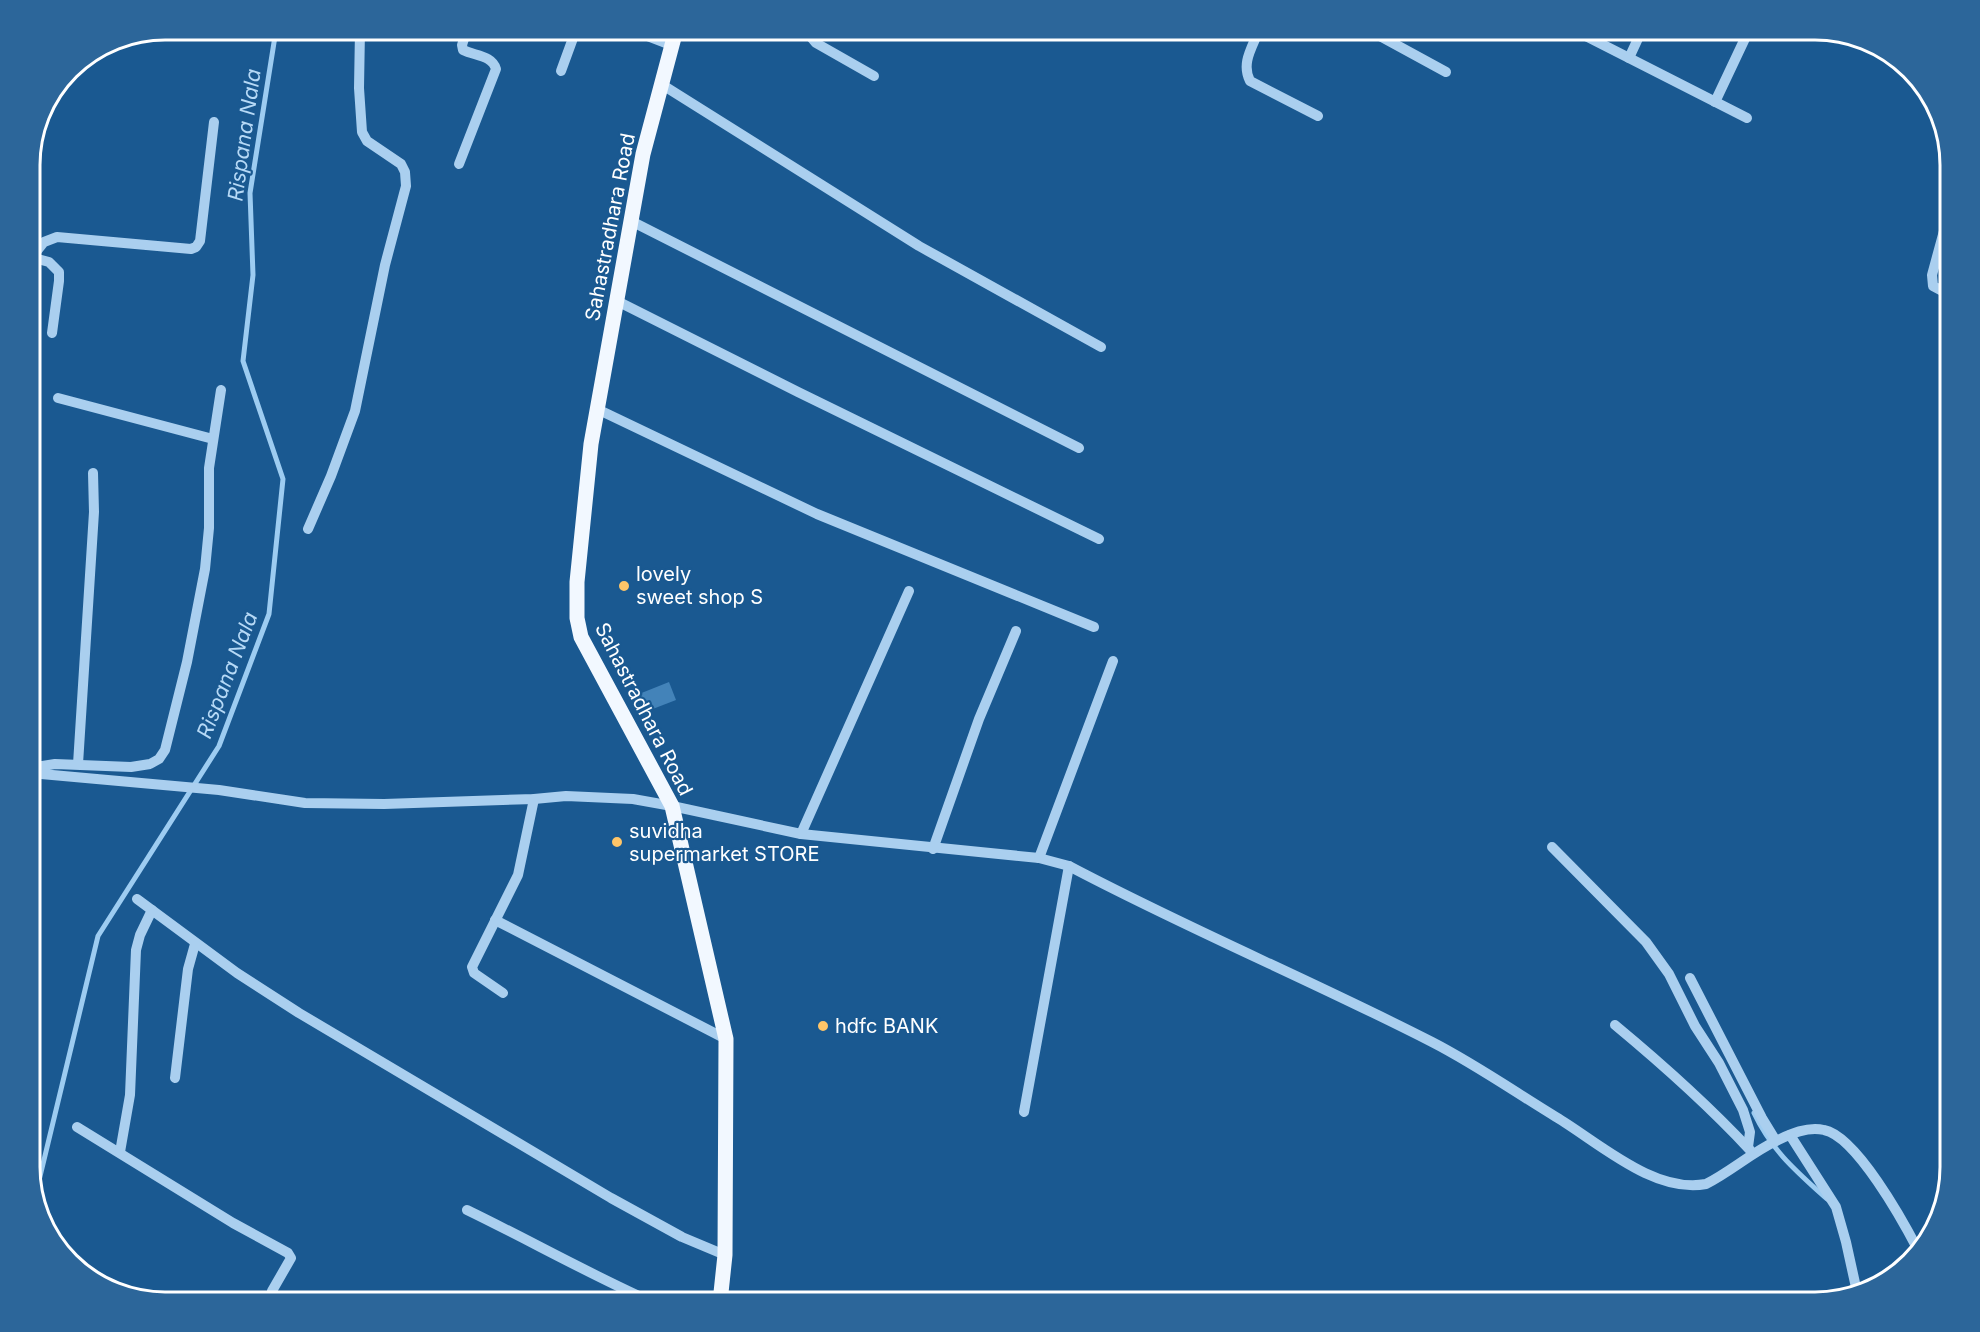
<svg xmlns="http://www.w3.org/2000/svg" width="1980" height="1332" font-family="Inter,sans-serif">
	<rect width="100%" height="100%" fill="#1a5991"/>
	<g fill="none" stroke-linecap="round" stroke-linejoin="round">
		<g stroke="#9dccf1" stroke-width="5">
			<path d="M 1754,1113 C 1772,1151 1796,1171 1827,1199"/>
			<path d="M 36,1193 L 98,936 L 219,746 L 269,614 L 283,479 L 243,361 L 253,275 L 250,193 L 276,30"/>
		</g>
	</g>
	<path fill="#4383b9" d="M 669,682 L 676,700 L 645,712 L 639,694 Z"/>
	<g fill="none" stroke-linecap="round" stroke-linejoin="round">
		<g stroke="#aacfef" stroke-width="10">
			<path d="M 632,30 L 671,45"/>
			<path d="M 805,30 L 816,43 L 874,76"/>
			<path d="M 1259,30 C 1252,48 1241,63 1250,81 L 1318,116"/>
			<path d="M 1369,30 L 1446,72"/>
			<path d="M 1574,30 L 1747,118"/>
			<path d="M 1629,58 L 1642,30"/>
			<path d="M 561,71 L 576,30"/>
			<path d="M 661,84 L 919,246 L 1101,347"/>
			<path d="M 1715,102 L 1749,30"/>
			<path d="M 459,164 L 496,69 C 492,55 475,56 463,50 L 462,45 L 467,30"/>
			<path d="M 1950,209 L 1932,275 L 1933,286 L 1950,295"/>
			<path d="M 631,221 L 1079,448"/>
			<path d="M 30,257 L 49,262 L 59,272 L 59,281 L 52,333"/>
			<path d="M 32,257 L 44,242 L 57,237 L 191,249 L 196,247 L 200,241 L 214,122"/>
			<path d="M 617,301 L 798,392 L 1099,539"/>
			<path d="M 58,398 L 213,439"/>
			<path d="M 597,409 L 817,514 L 1094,627"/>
			<path d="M 308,529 L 331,476 L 355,411 L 385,265 L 406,186 L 405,172 L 401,164 L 367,141 L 362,132 L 359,88 L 360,30"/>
			<path d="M 78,764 L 94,512 L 93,473"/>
			<path d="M 30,768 L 55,764 L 131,767 L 150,764 L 159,759 L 165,750 L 187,662 L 205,569 L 209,528 L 209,468 L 221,390"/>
			<path d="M 30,773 L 219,790 L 305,803 L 384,804 L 534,799 L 566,796 L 633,799 L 672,806 L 801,834 L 1039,858 L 1069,866 C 1188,929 1313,981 1432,1042 C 1475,1064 1515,1092 1556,1117 C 1598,1142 1654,1194 1706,1184 C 1730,1172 1751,1153 1776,1141 C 1790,1134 1808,1126 1824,1130 C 1856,1136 1903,1221 1918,1250"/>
			<path d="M 801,834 L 909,591"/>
			<path d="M 1552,847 L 1646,942 L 1669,974 L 1695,1026 L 1719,1063 L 1743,1110 L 1750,1132 L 1748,1147"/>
			<path d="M 933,849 L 979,719 L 1016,631"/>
			<path d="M 1039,858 L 1113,661"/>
			<path d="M 137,899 L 237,973 L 299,1013 L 611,1198 L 682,1237 L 725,1255"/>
			<path d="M 495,920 L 726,1039"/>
			<path d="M 1690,978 L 1762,1118 L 1776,1141"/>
			<path d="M 503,993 L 474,973 L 472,967 L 518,875 L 534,799"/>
			<path d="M 1615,1025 C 1662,1064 1708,1105 1750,1150"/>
			<path d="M 175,1078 L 188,969 L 195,944"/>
			<path d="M 1024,1112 L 1069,866"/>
			<path d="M 77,1127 L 233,1223 L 288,1253 L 291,1258 L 272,1291 L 274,1296 L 284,1302"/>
			<path d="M 1790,1135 L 1836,1207 L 1846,1242 L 1857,1292"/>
			<path d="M 120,1152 L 130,1095 L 136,950 L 140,935 L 152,910"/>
			<path d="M 467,1210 C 529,1240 589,1274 652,1302"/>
		</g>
		<path stroke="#f2f8ff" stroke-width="15" d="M 676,30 L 643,154 L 591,444 L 577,582 L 577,618 L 581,637 L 672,806 L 726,1039 L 725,1255 L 720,1302"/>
	</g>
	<g fill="#ffc568" stroke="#1a5991" stroke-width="2">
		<circle cx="624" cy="586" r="6"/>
		<circle cx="617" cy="842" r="6"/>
		<circle cx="823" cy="1026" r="6"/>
	</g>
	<g text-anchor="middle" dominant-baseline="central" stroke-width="4.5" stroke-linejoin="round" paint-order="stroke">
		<g font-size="20" fill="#fff" stroke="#1a5991">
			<text transform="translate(610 227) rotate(-79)">Sahastradhara Road</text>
			<text transform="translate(644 709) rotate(63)">Sahastradhara Road</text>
		</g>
		<g font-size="20" fill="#fff" stroke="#1a5991" text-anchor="start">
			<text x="636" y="574">lovely<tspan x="636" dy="23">sweet shop S</tspan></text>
			<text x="629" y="831">suvidha<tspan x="629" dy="23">supermarket STORE</tspan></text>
			<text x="835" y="1026">hdfc BANK</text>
		</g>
		<g font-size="21" font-style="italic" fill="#b6d9f6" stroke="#1a5991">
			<text transform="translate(244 135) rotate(-82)">Rispana Nala</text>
			<text transform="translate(227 675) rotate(-69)">Rispana Nala</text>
		</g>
	</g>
	<path d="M0 0H1980V1332H0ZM165 40H1815A125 125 0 0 1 1940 165V1167A125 125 0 0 1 1815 1292H165A125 125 0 0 1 40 1167V165A125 125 0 0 1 165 40Z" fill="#2c669a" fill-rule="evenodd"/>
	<path fill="none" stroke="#fff" stroke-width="3" d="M165 40H1815A125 125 0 0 1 1940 165V1167A125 125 0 0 1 1815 1292H165A125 125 0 0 1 40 1167V165A125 125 0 0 1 165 40Z"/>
</svg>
